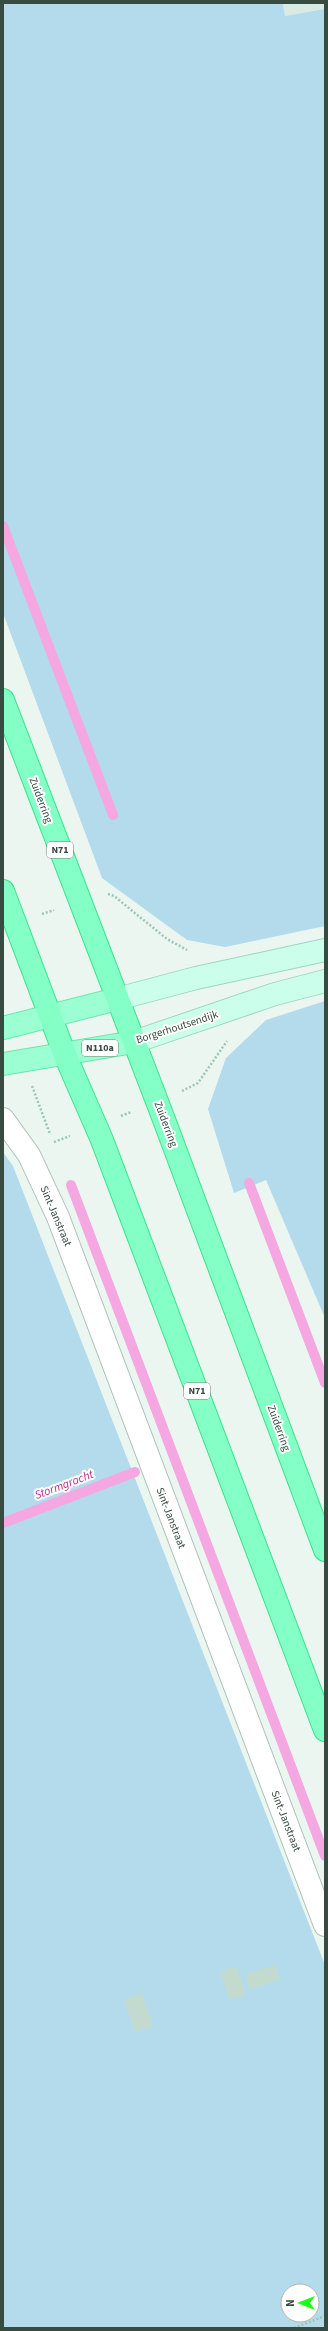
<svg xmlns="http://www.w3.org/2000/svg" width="328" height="2331" font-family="'Source Sans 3',sans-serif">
	<rect width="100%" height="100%" fill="#ebf6f1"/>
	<path fill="#d9eae2" d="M 283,3 L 325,3 L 325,15 L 323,9 L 285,16 Z"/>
	<g fill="#b3dbeb" fill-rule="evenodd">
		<path d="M 3,3 L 283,3 L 285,16 L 324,9 L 325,926 L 225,947 L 187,940 L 102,878 L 3,613 Z"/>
		<path d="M 325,1001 L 325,1318 L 266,1180 L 234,1193 L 208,1109 L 226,1058 L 266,1020 Z"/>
		<path d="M 3,1152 L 13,1166 L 325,1965 L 325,2328 L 3,2328 ZM 288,2291 L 312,2291 L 312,2315 L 288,2315 Z"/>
	</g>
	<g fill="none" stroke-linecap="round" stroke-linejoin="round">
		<g stroke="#f4a7e0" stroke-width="10">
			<path d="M 3,526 L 113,815"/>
			<path d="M 249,1183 L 325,1383"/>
			<path d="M 71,1185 L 325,1856"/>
			<path d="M 3,1523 L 135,1472"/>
		</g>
	</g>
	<g fill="#c3dbce">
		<path d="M 275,1965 L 280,1979 L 250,1990 L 245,1974 Z"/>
		<path d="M 236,1966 L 246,1995 L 230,2000 L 220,1972 Z"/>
		<path d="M 142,1993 L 153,2026 L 135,2032 L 124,1999 Z"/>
	</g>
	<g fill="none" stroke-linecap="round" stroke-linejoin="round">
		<defs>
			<path id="minor" d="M 3,1119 L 29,1155 L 58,1217 L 325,1925"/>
			<g id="secondary">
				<path d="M 117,999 L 196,978 L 325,950"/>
				<path d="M 134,1042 L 275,994 L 325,981"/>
			</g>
			<g id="primary">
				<path d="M 3,1028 L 117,999"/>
				<path d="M 3,1064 L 134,1042"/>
			</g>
			<g id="trunk">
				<path d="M 3,700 L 163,1117 L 325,1550"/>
				<path d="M 3,891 L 65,1055 L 102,1140 L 325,1730"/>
			</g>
		</defs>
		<use href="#minor" stroke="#adc2b7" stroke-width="24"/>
		<use href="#secondary" stroke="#9ad7bd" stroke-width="24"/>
		<use href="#primary" stroke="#66e9ad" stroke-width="24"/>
		<use href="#trunk" stroke="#37e48a" stroke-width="24"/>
		<g stroke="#9ec5b1" stroke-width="2.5" stroke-dasharray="2 2" stroke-linecap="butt">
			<path d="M 108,894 L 114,896 L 167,939 L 187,950"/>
			<path d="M 42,914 L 54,910"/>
			<path d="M 32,1086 L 50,1134"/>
			<path d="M 182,1091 L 198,1083 L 227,1041"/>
			<path d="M 121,1116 L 131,1112"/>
			<path d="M 54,1142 L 70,1136"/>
			<path d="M 294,2328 L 325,2316"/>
		</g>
		<use href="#minor" stroke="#fff" stroke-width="22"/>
		<use href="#secondary" stroke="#ccffeb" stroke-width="22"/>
		<use href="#primary" stroke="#9bffd3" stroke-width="22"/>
		<use href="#trunk" stroke="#84ffc6" stroke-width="22"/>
	</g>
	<g text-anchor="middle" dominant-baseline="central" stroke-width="4" stroke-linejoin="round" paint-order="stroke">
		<g fill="#fff" stroke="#74817a" stroke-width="1">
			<rect x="47" y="842" width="26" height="16" rx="3"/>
			<rect x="82" y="1040" width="36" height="16" rx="3"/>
			<rect x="184" y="1383" width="26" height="16" rx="3"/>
		</g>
		<g font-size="10" font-weight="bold" fill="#384b41">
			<text x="60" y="850">N71</text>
			<text x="100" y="1048">N110a</text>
			<text x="197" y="1391">N71</text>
		</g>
		<g font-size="11" fill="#384b41" stroke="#fff">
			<text transform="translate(41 800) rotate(69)">Zuiderring</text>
			<text transform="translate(177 1027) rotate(-18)">Borgerhoutsendijk</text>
			<text transform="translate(166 1124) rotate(69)">Zuiderring</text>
			<text transform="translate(56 1216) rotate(67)">Sint-Janstraat</text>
			<text transform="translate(279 1428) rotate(70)">Zuiderring</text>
			<text transform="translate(171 1518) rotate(69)">Sint-Janstraat</text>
			<text transform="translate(286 1821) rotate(69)">Sint-Janstraat</text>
		</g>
		<g font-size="12" font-style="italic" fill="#bd2b96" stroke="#fff">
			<text transform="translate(64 1485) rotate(-21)">Stormgracht</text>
		</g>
	</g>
	<rect width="328" height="2331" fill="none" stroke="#384b41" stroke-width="8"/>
	<g transform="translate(300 2303) rotate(270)"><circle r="19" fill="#ffffff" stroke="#afb7b3"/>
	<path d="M0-3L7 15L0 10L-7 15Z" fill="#1bff19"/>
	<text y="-6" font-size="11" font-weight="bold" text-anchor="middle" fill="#384b41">N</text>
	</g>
</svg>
